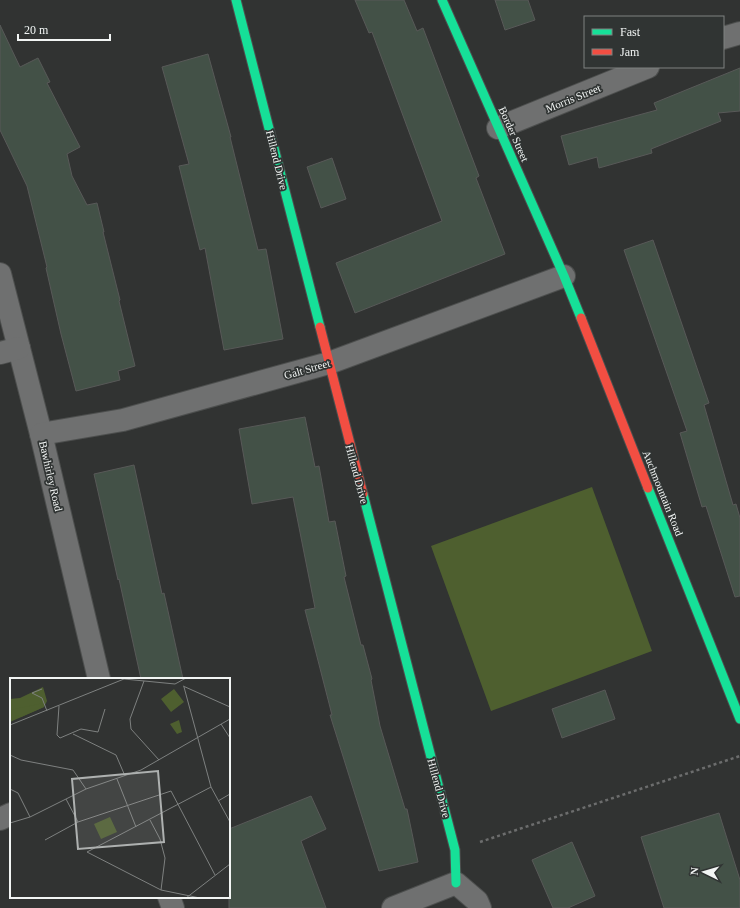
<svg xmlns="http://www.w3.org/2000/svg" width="740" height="908" font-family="Georgia,serif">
	<rect width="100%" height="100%" fill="#313332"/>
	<path fill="#4e5f2f" d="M 592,487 L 652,651 L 491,711 L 431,546 Z"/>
	<g fill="#435147" stroke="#585958">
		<path d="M 355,0 L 404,0 L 417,31 L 423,28 L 479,176 L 476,178 L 505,254 L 355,313 L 336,263 L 442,221 L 372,32 L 369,33 Z"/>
		<path d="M 495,0 L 528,0 L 535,20 L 505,30 Z"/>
		<path d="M 0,25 L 20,67 L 38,58 L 50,82 L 47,83 L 80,147 L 67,154 L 72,176 L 87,205 L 97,203 L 104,232 L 103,232 L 120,300 L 119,301 L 135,366 L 118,371 L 120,380 L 76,391 L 61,334 L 46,268 L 47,267 L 27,186 L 0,130 Z"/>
		<path d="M 208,54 L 231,137 L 230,137 L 258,250 L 266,249 L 283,339 L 224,350 L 205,248 L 200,250 L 179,166 L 189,164 L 162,67 Z"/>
		<path d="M 740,68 L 740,111 L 718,113 L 721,121 L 651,149 L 652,153 L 599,168 L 597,157 L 569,165 L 561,136 L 657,110 L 654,103 Z"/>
		<path d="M 332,158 L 346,199 L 321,208 L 307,167 Z"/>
		<path d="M 653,240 L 709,403 L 704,405 L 733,505 L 736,504 L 740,518 L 740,596 L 735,597 L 706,506 L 702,507 L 680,433 L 687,431 L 624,250 Z"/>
		<path d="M 305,417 L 315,467 L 319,466 L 329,522 L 335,521 L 346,576 L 344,577 L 361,645 L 363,645 L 372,679 L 371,680 L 380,726 L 405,809 L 407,809 L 418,862 L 379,871 L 330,715 L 332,715 L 305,610 L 315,608 L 293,497 L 252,504 L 239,429 Z"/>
		<path d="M 134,465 L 162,594 L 164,593 L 183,679 L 141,679 L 119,579 L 118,580 L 94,474 Z"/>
		<path d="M 605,690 L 615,719 L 562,738 L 552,709 Z"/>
		<path d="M 311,796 L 326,829 L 301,841 L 326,908 L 229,908 L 229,829 Z"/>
		<path d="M 719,813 L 740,880 L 740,908 L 664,908 L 641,837 Z"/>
		<path d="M 572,842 L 595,896 L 568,908 L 553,908 L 532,860 Z"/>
	</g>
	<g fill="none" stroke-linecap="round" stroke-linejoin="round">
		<defs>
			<g id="street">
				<path d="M 723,38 L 740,33"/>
				<path d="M 498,128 L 648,67"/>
				<path d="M 0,274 L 41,434 L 99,679"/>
				<path d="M 0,353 L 19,348"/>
				<path d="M 41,434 L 123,420 L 329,363 L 564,276"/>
				<path d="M 0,819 L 11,814"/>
				<path d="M 169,897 L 173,908"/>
				<path d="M 393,908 L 456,883 L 477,901 L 480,908"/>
			</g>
			<g id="fast">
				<path d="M 236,0 L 320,327"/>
				<path d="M 442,0 L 564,276 L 581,318"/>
				<path d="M 648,488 L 740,719"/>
				<path d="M 363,494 L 455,850 L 456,883"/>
			</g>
			<g id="jam">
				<path d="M 581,318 L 648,488"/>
				<path d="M 320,327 L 363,494"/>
			</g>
		</defs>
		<use href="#street" stroke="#4d4f4e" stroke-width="24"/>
		<use href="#fast" stroke="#4d4f4e" stroke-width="11"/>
		<use href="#jam" stroke="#4d4f4e" stroke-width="11"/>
		<path stroke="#6c6d6d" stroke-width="2.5" stroke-dasharray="3 3" stroke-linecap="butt" d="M 480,842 L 740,756"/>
		<use href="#street" stroke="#6f7070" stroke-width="22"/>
		<use href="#fast" stroke="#16e098" stroke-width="9"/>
		<use href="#jam" stroke="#f24e42" stroke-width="9"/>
	</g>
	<g text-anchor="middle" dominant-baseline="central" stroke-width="3.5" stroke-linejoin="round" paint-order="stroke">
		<g font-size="11" fill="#f2f5f4" stroke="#303433">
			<text transform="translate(573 98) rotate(-22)">Morris Street</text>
			<text transform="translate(514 134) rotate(66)">Border Street</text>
			<text transform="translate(277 160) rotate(76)">Hillend Drive</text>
			<text transform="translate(307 369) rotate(-16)">Galt Street</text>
			<text transform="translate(357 474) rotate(75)">Hillend Drive</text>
			<text transform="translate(51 476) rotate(77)">Bawhirley Road</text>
			<text transform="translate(663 493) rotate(68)">Auchmountain Road</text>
			<text transform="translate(439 788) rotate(75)">Hillend Drive</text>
		</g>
	</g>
	<g transform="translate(10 678)">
		<rect width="220" height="220" fill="#313332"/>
		<path d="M 33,9 L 37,23 L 34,29 L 0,44 L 0,21 L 10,20 ZM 164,11 L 174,24 L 161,34 L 151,21 ZM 100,139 L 107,154 L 91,161 L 84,146 Z" fill="#4e5f2f"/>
		<path d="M 34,25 L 34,29 L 11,39 L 6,37 L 0,42 L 0,32 ZM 169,42 L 172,54 L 167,56 L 160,46 Z" fill="#4e5f2f"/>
		<path fill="none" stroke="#7e8180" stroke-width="1" d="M 134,3 L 120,41 L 121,51 L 149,82M 173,8 L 220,29M 174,9 L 201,109 L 220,144M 32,11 L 22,15 L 32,20 L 37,33M 49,28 L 47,57 L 50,60 L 71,51 L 88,54 L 95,31M 211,46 L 220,60M 0,47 L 114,1 L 165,6 L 176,0M 63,56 L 106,77 L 115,98M 0,77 L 11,82 L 63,92 L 76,111M 107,101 L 126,149M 0,111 L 8,115 L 20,139M 56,121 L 68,144M 208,123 L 220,116M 140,142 L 150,161 L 155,180 L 151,212M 0,145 L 20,139 L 76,111 L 131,92 L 220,41M 35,162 L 68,144 L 161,113 L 205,197M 176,220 L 220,186M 190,220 L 151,212 L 77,174 L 201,109"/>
		<path fill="#aeb1b0" fill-opacity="0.15" stroke="#aeb1b0" stroke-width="2" d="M 148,93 L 154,164 L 68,171 L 62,101 Z"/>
		<rect width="220" height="220" fill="none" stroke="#f2f5f4" stroke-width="2"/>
	</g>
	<rect x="584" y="16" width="140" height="52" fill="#303433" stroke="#7e8180"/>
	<rect x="592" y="29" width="20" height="6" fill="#16e098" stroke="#7e8180"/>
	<text x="620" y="36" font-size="12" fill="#f2f5f4">Fast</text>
	<rect x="592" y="49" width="20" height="6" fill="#f24e42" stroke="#7e8180"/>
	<text x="620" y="56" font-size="12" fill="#f2f5f4">Jam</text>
	<g transform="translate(704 872) rotate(275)" stroke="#303433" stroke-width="3" paint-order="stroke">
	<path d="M0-3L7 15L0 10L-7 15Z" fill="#f2f5f4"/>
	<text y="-6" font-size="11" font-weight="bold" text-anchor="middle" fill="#f2f5f4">N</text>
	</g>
	<path d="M18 34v6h92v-6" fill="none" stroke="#f2f5f4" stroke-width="2"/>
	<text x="24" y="34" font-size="12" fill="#f2f5f4" stroke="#303433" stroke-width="3" paint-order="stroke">20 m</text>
</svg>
